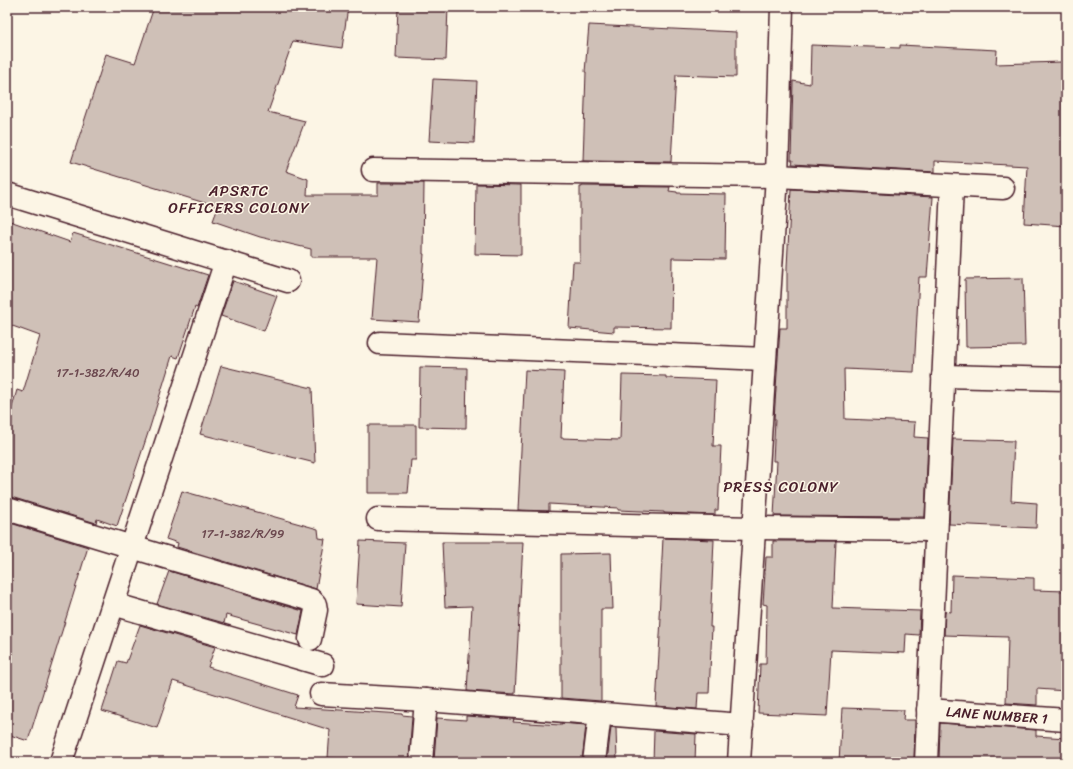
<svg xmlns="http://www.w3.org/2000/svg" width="1073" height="769" font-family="Sriracha,sans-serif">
	<rect width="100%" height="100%" fill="#fcf5e5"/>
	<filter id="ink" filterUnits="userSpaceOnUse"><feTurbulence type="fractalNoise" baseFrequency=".025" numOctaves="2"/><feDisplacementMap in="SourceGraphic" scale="8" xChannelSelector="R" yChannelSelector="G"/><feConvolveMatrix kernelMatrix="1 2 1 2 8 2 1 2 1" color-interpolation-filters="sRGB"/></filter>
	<g filter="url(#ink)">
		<g fill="#cfc0b7" stroke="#4a1f2b">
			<path d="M 154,7 L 348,7 L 342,48 L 293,41 L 268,112 L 305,121 L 286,171 L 308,179 L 307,195 L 378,195 L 378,183 L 424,183 L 423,254 L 424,254 L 419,322 L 372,319 L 377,257 L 311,257 L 311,249 L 260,237 L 213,221 L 218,207 L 71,162 L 106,54 L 135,63 Z"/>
			<path d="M 398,7 L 448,7 L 446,60 L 396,58 Z"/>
			<path d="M 589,25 L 736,32 L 736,77 L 676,75 L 671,162 L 583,161 L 586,72 L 585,72 Z"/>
			<path d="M 811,45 L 900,48 L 900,45 L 997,50 L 996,64 L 1062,62 L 1063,110 L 1066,110 L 1066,226 L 1024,223 L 1027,166 L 935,161 L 935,172 L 792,164 L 793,160 L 791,160 L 793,81 L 810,84 Z"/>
			<path d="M 433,79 L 477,81 L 474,143 L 429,141 Z"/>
			<path d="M 476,184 L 521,185 L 521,255 L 475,254 Z"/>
			<path d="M 582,186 L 670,187 L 669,191 L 677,192 L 677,193 L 726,194 L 725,259 L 672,258 L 671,328 L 614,327 L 614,332 L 569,328 L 573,262 L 580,262 L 580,187 L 582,187 Z"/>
			<path d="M 791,189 L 933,197 L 927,277 L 919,277 L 914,372 L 844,369 L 845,419 L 915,422 L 914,437 L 928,438 L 925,517 L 774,516 L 777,461 L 773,461 L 775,419 L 774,419 L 780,328 L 787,328 L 787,267 Z"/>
			<path d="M 7,220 L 70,242 L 73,233 L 208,275 L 197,308 L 195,307 L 178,358 L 172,356 L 150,427 L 117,526 L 97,519 L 96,523 L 11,497 L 7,497 L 7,424 L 17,390 L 23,392 L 40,336 L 7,324 Z"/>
			<path d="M 1023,278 L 1025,346 L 966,347 L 965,279 Z"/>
			<path d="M 233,281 L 277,296 L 264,331 L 221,316 Z"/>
			<path d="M 221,366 L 312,388 L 315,463 L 200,434 Z"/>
			<path d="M 420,367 L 467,368 L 466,428 L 419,427 Z"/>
			<path d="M 525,370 L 564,372 L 561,438 L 620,440 L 622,375 L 666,376 L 666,378 L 716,380 L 713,446 L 721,446 L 718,510 L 715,510 L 715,515 L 664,513 L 664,512 L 618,510 L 618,508 L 549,504 L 549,511 L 518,510 Z"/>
			<path d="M 368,425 L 416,425 L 416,460 L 411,460 L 408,493 L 368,493 Z"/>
			<path d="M 953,439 L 1014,441 L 1011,501 L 1037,503 L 1036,528 L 949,524 Z"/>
			<path d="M 182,491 L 318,529 L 319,538 L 325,539 L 316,589 L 177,547 L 178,543 L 166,539 Z"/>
			<path d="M 7,522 L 88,547 L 28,741 L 7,734 Z"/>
			<path d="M 663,538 L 714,540 L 710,627 L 712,627 L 709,693 L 698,693 L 697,709 L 656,706 L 661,618 L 659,618 Z"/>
			<path d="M 360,541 L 405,543 L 401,607 L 356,604 Z"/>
			<path d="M 773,541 L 836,541 L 833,608 L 920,611 L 919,635 L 906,634 L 905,653 L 831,650 L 827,716 L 758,713 L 760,664 L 766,664 L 767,605 L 763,604 L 766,557 L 773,557 Z"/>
			<path d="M 442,542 L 523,542 L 515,694 L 467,691 L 472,606 L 445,607 Z"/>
			<path d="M 611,553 L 613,609 L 601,609 L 601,701 L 561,698 L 561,554 Z"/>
			<path d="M 169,571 L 303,611 L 298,635 L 226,615 L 224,623 L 157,604 Z"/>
			<path d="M 952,575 L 1034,578 L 1034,590 L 1066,591 L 1066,691 L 1037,689 L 1037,705 L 1006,703 L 1008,637 L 944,635 L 945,611 L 951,612 Z"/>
			<path d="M 140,625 L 215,647 L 208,667 L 298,695 L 294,707 L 402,714 L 402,715 L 412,716 L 409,760 L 399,759 L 399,762 L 397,762 L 328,758 L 330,730 L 173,681 L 157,728 L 102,711 L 118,661 L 126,663 Z"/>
			<path d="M 842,708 L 904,710 L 903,720 L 915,720 L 914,762 L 839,762 Z"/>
			<path d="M 466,716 L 514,719 L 513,722 L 561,725 L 561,723 L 586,725 L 582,762 L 434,761 L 437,718 L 466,720 Z"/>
			<path d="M 940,723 L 1036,730 L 1036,736 L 1066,738 L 1066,762 L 939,762 Z"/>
			<path d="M 611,727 L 616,728 L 617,762 L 607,762 Z"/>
			<path d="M 654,731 L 696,734 L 695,762 L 653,762 Z"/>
		</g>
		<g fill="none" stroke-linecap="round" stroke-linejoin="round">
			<defs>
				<g id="minor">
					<path d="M 373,170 L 777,176 L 1003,188"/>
					<path d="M 7,194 L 288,281"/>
					<path d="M 380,343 L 765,359"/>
					<path d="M 943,376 L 1066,379"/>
					<path d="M 7,509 L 165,557 L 311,600 L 315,604 L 316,610 L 310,639"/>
					<path d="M 378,519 L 754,528 L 936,530"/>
					<path d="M 113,604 L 323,665"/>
					<path d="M 321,694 L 426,700 L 742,725"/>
					<path id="s1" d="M 928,710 L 1066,720"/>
					<path d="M 61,762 L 226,261"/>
					<path d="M 421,762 L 426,700"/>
					<path d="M 594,762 L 600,714"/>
					<path d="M 739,762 L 777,176 L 782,7"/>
					<path d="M 926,762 L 952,186"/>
				</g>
			</defs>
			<use href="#minor" stroke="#4a1f2b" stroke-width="25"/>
			<use href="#minor" stroke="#fcf5e5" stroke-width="22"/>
		</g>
	</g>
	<g text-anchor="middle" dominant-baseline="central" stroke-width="3" stroke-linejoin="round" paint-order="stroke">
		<g font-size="12" fill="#6b474e">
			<text x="98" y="373">17-1-382/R/40</text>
			<text x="243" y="534">17-1-382/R/99</text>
		</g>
		<g font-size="14" fill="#4a1f2b" stroke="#fcf5e5">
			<text stroke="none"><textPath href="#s1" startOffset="69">LANE NUMBER 1</textPath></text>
		</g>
		<g font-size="15" letter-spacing="1" fill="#4a1f2b" stroke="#fcf5e5">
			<text x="239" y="191">APSRTC<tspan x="239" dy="17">OFFICERS COLONY</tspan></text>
			<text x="781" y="487">PRESS COLONY</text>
		</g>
	</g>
	<rect width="1073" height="769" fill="none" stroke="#fcf5e5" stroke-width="24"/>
	<rect x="12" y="12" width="1049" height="745" fill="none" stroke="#4a1f2b" stroke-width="1.5" filter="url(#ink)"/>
</svg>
